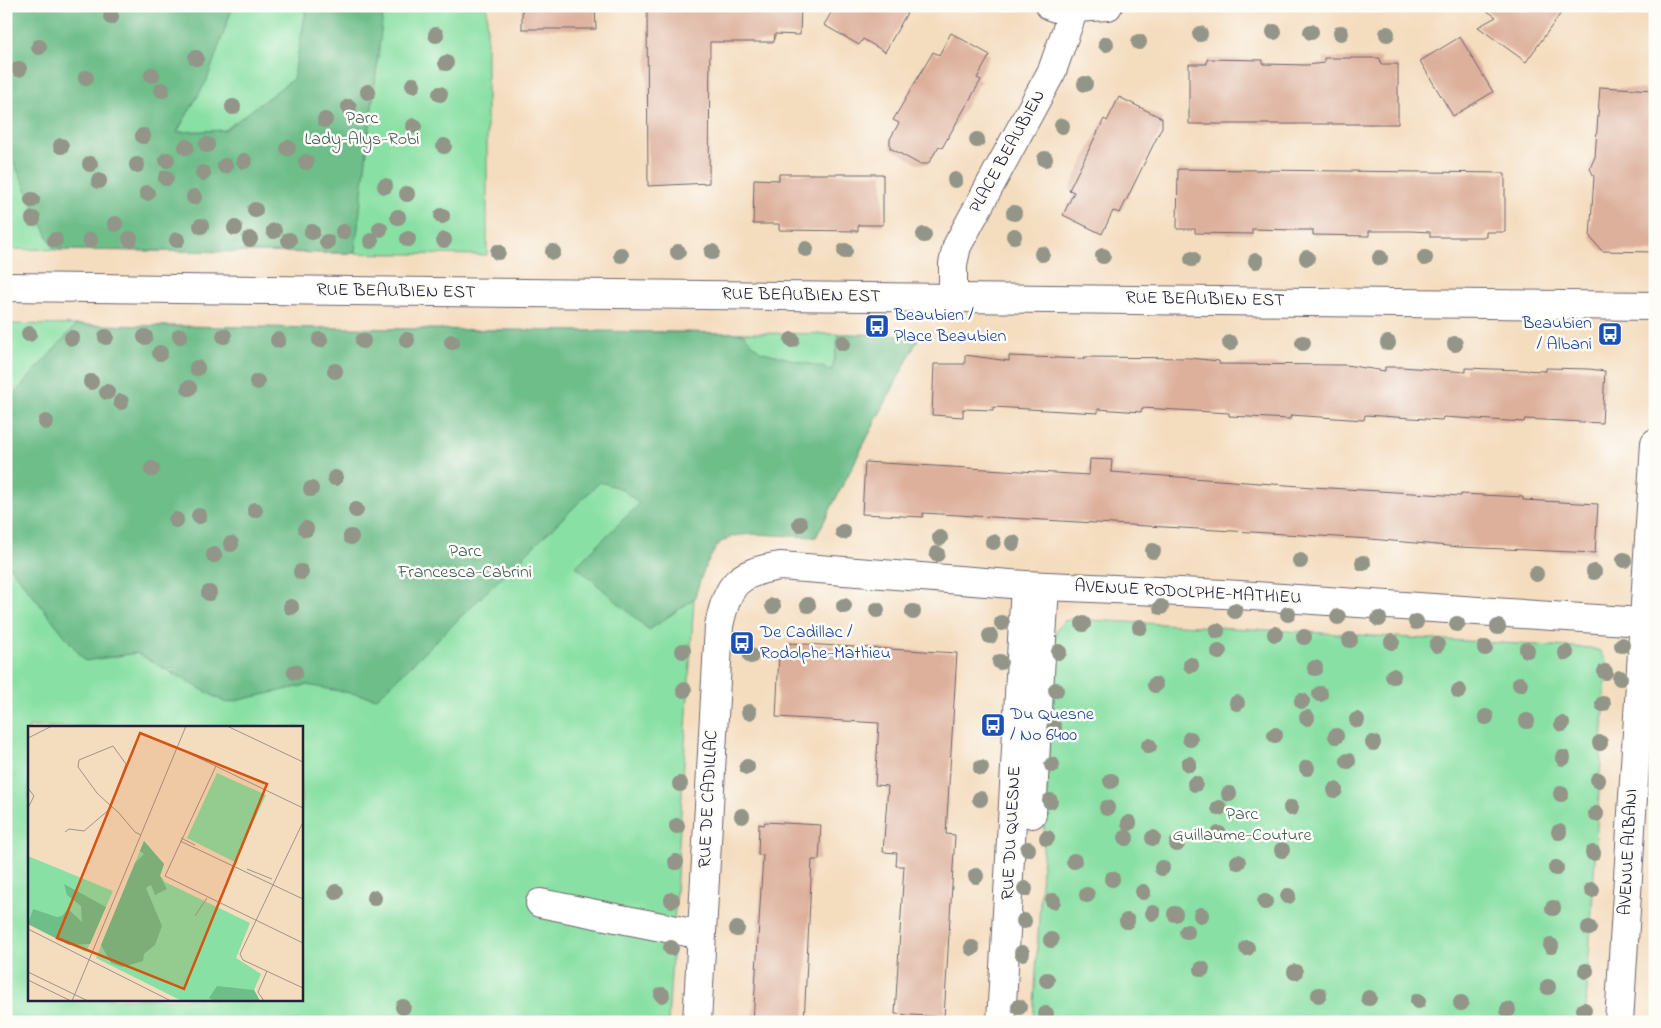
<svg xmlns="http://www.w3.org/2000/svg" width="1661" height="1028" font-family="'Indie Flower',sans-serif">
	<rect width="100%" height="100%" fill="#fdfcf7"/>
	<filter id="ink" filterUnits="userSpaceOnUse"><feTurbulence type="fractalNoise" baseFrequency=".02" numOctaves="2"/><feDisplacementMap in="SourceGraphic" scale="10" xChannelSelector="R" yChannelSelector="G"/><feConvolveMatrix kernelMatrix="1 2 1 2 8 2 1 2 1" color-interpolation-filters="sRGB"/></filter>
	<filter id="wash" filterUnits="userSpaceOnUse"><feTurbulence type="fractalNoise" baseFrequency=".0096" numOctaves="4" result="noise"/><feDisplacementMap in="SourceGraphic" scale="20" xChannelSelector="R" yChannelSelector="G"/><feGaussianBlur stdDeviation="1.12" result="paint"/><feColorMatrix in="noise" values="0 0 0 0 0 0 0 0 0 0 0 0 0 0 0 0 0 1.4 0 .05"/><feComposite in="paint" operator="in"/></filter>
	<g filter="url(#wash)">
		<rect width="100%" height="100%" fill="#f4dcbe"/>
		<g fill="#89e0a4" stroke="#568170" fill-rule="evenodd">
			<path d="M 6,6 L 487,6 L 487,255 L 6,249 Z"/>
			<path d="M 6,324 L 920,335 L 816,537 C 793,536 733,526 717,545 C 705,560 700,581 694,599 L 668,1022 L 6,1022 ZM 29,727 L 301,727 L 301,999 L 29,999 Z"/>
			<path d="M 1072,619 L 1590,648 L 1600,651 L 1607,663 L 1585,1022 L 1033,1022 L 1056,630 L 1064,621 Z"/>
		</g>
		<g fill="#6ebe8a" stroke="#487062">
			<path d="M 6,6 L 233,6 L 207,80 L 177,132 L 225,130 L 293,79 L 307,6 L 384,6 L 355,253 L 54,250 L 6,145 Z"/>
			<path d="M 76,325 L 742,333 L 760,351 L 832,370 L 839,334 L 920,335 L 816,537 L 752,534 L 732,536 L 718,544 L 704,569 L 694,599 L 649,630 L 576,566 L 639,504 L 622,489 L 600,482 L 377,698 L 307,685 L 226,703 L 137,653 L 85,661 L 6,562 L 6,403 Z"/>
		</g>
		<g id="blocks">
			<g fill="#ddb09b">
				<path d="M 522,6 L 595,6 L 596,29 L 522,29 Z"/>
				<path d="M 647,6 L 801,6 L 800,35 L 775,34 L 774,42 L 710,42 L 709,183 L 648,186 Z"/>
				<path d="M 835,6 L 895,6 L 907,13 L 885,52 L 863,39 L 859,45 L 824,25 Z"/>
				<path d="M 1480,6 L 1566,6 L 1526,62 L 1478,27 L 1496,17 Z"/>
				<path d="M 951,33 L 990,55 L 977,78 L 981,80 L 942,148 L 939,146 L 928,164 L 919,164 L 890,148 L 890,139 L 899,123 L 893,120 L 933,52 L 939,55 Z"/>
				<path d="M 1460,37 L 1493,92 L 1453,116 L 1420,61 Z"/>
				<path d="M 1324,58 L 1380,58 L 1381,64 L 1398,64 L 1398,124 L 1189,124 L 1189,64 L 1207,64 L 1207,59 L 1263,60 L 1263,64 L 1307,65 L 1324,63 Z"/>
				<path d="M 1600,87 L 1655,90 L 1655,252 L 1602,251 L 1590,237 L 1594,177 L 1590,168 L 1595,157 Z"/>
				<path d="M 1119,97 L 1162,118 L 1162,127 L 1120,213 L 1113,211 L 1102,234 L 1063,215 L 1074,192 L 1069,190 L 1104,119 L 1107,121 Z"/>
				<path d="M 1178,169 L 1505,173 L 1505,232 L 1486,232 L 1486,237 L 1430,237 L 1430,232 L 1411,231 L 1369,231 L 1369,236 L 1313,235 L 1313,230 L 1295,230 L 1252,229 L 1252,234 L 1195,233 L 1195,229 L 1177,229 Z"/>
				<path d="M 779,174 L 883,174 L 883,225 L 858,225 L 858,231 L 779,230 L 779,224 L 753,224 L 754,179 L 779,180 Z"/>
				<path d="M 965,355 L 1009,361 L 1009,356 L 1084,359 L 1084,357 L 1189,358 L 1219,361 L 1219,364 L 1346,365 L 1385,371 L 1385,367 L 1402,367 L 1466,372 L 1466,368 L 1546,371 L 1546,368 L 1589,369 L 1605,371 L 1602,423 L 1525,419 L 1524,422 L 1443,417 L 1442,420 L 1365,415 L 1364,420 L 1291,415 L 1290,419 L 1229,416 L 1229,413 L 1142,408 L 1141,412 L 1098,409 L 1098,413 L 993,407 L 993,410 L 963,409 L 963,417 L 932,415 L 934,364 L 965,364 Z"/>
				<path d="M 1090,459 L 1112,460 L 1111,472 L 1313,487 L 1461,496 L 1461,494 L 1523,497 L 1523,500 L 1598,504 L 1595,553 L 1459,547 L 1371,539 L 923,513 L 923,517 L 862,514 L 865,462 L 1089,475 Z"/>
				<path d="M 787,643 L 957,653 L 946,834 L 955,835 L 944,1017 L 895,1014 L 904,866 L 896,866 L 897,853 L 883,852 L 888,786 L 875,785 L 879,723 L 776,717 L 779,655 L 786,656 Z"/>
				<path d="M 765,822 L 821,825 L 819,860 L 812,860 L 804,1022 L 753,1022 L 763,855 L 758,855 L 759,824 L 764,825 Z"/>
			</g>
		</g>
	</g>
	<g filter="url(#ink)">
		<use href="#blocks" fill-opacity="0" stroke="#6c6369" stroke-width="1"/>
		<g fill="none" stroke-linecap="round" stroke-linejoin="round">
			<defs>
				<g id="minor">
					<path d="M 1050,6 L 1059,9 L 1108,6"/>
					<path d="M 6,287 L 1655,306"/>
					<path d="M 953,297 L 953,264 L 957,246 L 1052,71 L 1075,6"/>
					<path d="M 1032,814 L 1045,586"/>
					<path d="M 540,903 L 702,935"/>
					<path d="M 697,1022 L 719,626 C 728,583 737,573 780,566 L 1025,585 L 1224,594 L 1642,622"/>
					<path d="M 1001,1022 L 1025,585"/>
					<path d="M 1619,1022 L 1655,443"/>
				</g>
			</defs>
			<use href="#minor" stroke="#6c6369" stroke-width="30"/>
			<use href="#minor" stroke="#fff" stroke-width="28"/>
		</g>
		<g fill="#929587">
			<circle cx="111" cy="17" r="8"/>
			<circle cx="1274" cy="32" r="8"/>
			<circle cx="1311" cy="32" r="8"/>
			<circle cx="1341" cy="33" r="8"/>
			<circle cx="1200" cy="34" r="8"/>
			<circle cx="1387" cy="34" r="8"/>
			<circle cx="436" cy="35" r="8"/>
			<circle cx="1139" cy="42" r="8"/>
			<circle cx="1106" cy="44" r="8"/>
			<circle cx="39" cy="47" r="8"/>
			<circle cx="196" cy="58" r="8"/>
			<circle cx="446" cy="63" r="8"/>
			<circle cx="19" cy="69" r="8"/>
			<circle cx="152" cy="75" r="8"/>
			<circle cx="86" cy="78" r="8"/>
			<circle cx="1085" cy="84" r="8"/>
			<circle cx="413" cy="85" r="8"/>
			<circle cx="162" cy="90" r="8"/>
			<circle cx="368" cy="92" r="8"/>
			<circle cx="440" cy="94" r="8"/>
			<circle cx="233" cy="107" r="8"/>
			<circle cx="349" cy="107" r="8"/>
			<circle cx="325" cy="120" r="8"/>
			<circle cx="414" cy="126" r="8"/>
			<circle cx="1062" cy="126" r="8"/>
			<circle cx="143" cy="136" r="8"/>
			<circle cx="977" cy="140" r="8"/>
			<circle cx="207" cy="145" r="8"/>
			<circle cx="61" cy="146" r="8"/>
			<circle cx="444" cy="146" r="8"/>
			<circle cx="186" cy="147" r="8"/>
			<circle cx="288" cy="148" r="8"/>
			<circle cx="1045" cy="159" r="8"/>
			<circle cx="167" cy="160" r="8"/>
			<circle cx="244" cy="161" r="8"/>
			<circle cx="306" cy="162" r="8"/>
			<circle cx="90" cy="164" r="8"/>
			<circle cx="137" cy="165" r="8"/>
			<circle cx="225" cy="166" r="8"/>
			<circle cx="203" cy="173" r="8"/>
			<circle cx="166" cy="178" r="8"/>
			<circle cx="955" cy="180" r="8"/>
			<circle cx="99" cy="181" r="8"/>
			<circle cx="385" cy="186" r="8"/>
			<circle cx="147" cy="193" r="8"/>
			<circle cx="407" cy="194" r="8"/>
			<circle cx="194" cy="197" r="8"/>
			<circle cx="32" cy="200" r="8"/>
			<circle cx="255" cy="210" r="8"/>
			<circle cx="1014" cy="213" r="8"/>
			<circle cx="442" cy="216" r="8"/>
			<circle cx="398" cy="217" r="8"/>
			<circle cx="33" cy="219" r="8"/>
			<circle cx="115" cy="224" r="8"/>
			<circle cx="201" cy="226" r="8"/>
			<circle cx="235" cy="228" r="8"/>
			<circle cx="380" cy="229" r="8"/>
			<circle cx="274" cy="231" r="8"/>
			<circle cx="312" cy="232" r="8"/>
			<circle cx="343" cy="232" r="8"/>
			<circle cx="924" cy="235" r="8"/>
			<circle cx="1014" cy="236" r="8"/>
			<circle cx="130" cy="239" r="8"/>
			<circle cx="250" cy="239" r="8"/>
			<circle cx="408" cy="239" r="8"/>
			<circle cx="55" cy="240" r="8"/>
			<circle cx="90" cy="240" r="8"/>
			<circle cx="177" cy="240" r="8"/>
			<circle cx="289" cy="240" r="8"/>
			<circle cx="444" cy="240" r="8"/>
			<circle cx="371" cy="241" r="8"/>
			<circle cx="327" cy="242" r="8"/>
			<circle cx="806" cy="249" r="8"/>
			<circle cx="845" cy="251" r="8"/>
			<circle cx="498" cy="252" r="8"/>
			<circle cx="553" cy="252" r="8"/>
			<circle cx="678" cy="252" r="8"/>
			<circle cx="712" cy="252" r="8"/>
			<circle cx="1042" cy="254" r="8"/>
			<circle cx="621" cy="255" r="8"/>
			<circle cx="1103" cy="256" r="8"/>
			<circle cx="1307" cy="258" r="8"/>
			<circle cx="1380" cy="258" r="8"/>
			<circle cx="1425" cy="258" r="8"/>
			<circle cx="1192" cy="259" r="8"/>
			<circle cx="1256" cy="261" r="8"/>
			<circle cx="29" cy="334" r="8"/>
			<circle cx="180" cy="336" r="8"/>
			<circle cx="224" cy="336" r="8"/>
			<circle cx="106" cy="337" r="8"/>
			<circle cx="145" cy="337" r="8"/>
			<circle cx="72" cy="338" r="8"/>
			<circle cx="278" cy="340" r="8"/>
			<circle cx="320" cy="340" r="8"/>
			<circle cx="407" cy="340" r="8"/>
			<circle cx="792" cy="340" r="8"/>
			<circle cx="363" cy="341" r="8"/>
			<circle cx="452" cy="342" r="8"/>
			<circle cx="843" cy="343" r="8"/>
			<circle cx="1230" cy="343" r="8"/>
			<circle cx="1303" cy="343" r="8"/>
			<circle cx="1388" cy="343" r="8"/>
			<circle cx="1455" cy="344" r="8"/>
			<circle cx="160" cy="353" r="8"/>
			<circle cx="197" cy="368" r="8"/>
			<circle cx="335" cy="371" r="8"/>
			<circle cx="91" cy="382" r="8"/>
			<circle cx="257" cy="382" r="8"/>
			<circle cx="189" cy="388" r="8"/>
			<circle cx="107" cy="392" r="8"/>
			<circle cx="121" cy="402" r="8"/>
			<circle cx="46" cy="422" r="8"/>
			<circle cx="152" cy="469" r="8"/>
			<circle cx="335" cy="478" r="8"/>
			<circle cx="311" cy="489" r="8"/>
			<circle cx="255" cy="510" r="8"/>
			<circle cx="356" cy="510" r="8"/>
			<circle cx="199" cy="516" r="8"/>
			<circle cx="176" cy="520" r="8"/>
			<circle cx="800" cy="524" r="8"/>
			<circle cx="306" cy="529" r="8"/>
			<circle cx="843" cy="532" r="8"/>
			<circle cx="351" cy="537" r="8"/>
			<circle cx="940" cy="538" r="8"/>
			<circle cx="993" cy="542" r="8"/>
			<circle cx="1013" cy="543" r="8"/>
			<circle cx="231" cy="544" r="8"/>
			<circle cx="1153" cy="551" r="8"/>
			<circle cx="937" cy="554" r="8"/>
			<circle cx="214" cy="555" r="8"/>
			<circle cx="1624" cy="560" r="8"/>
			<circle cx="1300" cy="561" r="8"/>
			<circle cx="1363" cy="563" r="8"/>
			<circle cx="301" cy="572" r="8"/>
			<circle cx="1594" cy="572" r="8"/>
			<circle cx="1536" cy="574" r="8"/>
			<circle cx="209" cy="593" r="8"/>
			<circle cx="808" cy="605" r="8"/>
			<circle cx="773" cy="606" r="8"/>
			<circle cx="844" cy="606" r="8"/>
			<circle cx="291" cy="607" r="8"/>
			<circle cx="1161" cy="607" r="8"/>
			<circle cx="877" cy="610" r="8"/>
			<circle cx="1235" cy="611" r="8"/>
			<circle cx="913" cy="612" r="8"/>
			<circle cx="1288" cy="614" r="8"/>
			<circle cx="1338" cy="617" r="8"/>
			<circle cx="1379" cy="619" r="8"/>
			<circle cx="1416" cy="622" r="8"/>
			<circle cx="1002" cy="623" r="8"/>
			<circle cx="1083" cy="624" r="8"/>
			<circle cx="1457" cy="624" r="8"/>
			<circle cx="1140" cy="627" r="8"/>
			<circle cx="1498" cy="627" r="8"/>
			<circle cx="1217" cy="631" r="8"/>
			<circle cx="1275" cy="634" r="8"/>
			<circle cx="990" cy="636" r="8"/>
			<circle cx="1304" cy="637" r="8"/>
			<circle cx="1350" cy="640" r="8"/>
			<circle cx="1392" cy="642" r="8"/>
			<circle cx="1437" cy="645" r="8"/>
			<circle cx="1622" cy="645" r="8"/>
			<circle cx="1485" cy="648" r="8"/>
			<circle cx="1527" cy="650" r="8"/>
			<circle cx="683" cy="651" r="8"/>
			<circle cx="1059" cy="652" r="8"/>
			<circle cx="1219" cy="652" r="8"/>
			<circle cx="1566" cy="653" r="8"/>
			<circle cx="751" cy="656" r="8"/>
			<circle cx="1000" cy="662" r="8"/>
			<circle cx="1191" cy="665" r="8"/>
			<circle cx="1315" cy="668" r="8"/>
			<circle cx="295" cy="672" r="8"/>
			<circle cx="1605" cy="672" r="8"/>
			<circle cx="1393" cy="676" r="8"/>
			<circle cx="1620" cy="678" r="8"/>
			<circle cx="1520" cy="684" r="8"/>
			<circle cx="1155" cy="685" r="8"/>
			<circle cx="684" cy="690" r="8"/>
			<circle cx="1056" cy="690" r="8"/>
			<circle cx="1459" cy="691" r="8"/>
			<circle cx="1320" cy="694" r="8"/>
			<circle cx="1302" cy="701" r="8"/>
			<circle cx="1237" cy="703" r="8"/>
			<circle cx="1603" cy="704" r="8"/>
			<circle cx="749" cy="712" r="8"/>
			<circle cx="1486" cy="717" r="8"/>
			<circle cx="1307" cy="718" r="8"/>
			<circle cx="1357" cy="720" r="8"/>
			<circle cx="1527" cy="721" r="8"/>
			<circle cx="1562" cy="724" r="8"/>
			<circle cx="1054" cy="728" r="8"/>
			<circle cx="1275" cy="735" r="8"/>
			<circle cx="1336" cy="736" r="8"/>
			<circle cx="1190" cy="739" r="8"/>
			<circle cx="1373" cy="743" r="8"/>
			<circle cx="1600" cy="743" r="8"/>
			<circle cx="1149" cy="746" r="8"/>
			<circle cx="1563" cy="758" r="8"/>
			<circle cx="1348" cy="761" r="8"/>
			<circle cx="1189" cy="764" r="8"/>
			<circle cx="1052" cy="765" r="8"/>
			<circle cx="747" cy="767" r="8"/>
			<circle cx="981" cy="768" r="8"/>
			<circle cx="1307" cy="768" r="8"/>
			<circle cx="1598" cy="780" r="8"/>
			<circle cx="1111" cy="781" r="8"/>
			<circle cx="680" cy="784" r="8"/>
			<circle cx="1195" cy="784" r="8"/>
			<circle cx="1335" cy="790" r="8"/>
			<circle cx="1229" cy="794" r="8"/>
			<circle cx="1561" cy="794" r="8"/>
			<circle cx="980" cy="799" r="8"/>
			<circle cx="1050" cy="801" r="8"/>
			<circle cx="1107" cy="808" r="8"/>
			<circle cx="1219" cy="808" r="8"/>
			<circle cx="1291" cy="808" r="8"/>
			<circle cx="1596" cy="814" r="8"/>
			<circle cx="742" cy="816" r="8"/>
			<circle cx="1129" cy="823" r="8"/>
			<circle cx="677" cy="826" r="8"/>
			<circle cx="1559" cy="832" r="8"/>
			<circle cx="1219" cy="834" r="8"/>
			<circle cx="1047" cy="838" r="8"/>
			<circle cx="1126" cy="838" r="8"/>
			<circle cx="1153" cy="838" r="8"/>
			<circle cx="1177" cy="844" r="8"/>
			<circle cx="1028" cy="849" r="8"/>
			<circle cx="1282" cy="850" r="8"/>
			<circle cx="1593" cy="853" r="8"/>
			<circle cx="1074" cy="861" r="8"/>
			<circle cx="676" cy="862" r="8"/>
			<circle cx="1238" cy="862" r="8"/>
			<circle cx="1162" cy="868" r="8"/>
			<circle cx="1556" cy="868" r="8"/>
			<circle cx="976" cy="876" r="8"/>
			<circle cx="1112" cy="879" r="8"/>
			<circle cx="1025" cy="889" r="8"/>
			<circle cx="1592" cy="890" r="8"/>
			<circle cx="336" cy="892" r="8"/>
			<circle cx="1143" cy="892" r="8"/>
			<circle cx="1087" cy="895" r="8"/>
			<circle cx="1288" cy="896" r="8"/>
			<circle cx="374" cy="898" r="8"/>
			<circle cx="672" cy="900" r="8"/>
			<circle cx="1053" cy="901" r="8"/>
			<circle cx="1265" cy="902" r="8"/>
			<circle cx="1553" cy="908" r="8"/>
			<circle cx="1153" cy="913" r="8"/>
			<circle cx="1175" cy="914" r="8"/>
			<circle cx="1201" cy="915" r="8"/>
			<circle cx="1024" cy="921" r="8"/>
			<circle cx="1127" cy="921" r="8"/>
			<circle cx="1589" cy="928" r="8"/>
			<circle cx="737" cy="929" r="8"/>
			<circle cx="1187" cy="932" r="8"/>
			<circle cx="1051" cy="940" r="8"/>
			<circle cx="1551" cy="946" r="8"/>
			<circle cx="671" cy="948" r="8"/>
			<circle cx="972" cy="948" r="8"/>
			<circle cx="1247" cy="948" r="8"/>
			<circle cx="1022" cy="953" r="8"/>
			<circle cx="1202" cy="969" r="8"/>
			<circle cx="1586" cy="971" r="8"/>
			<circle cx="1295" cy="972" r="8"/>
			<circle cx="1047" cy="980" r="8"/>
			<circle cx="1548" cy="987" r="8"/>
			<circle cx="662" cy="995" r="8"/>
			<circle cx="1319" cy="995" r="8"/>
			<circle cx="1369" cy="998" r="8"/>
			<circle cx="1418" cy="1001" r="8"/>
			<circle cx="1461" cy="1003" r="8"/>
			<circle cx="403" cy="1007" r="8"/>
			<circle cx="1019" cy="1007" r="8"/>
			<circle cx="1508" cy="1010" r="8"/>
			<circle cx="1584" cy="1010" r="8"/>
			<circle cx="1046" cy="1014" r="8"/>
		</g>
	</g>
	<defs>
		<symbol id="bus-square" viewBox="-11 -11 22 22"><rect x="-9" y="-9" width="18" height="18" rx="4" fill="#1a4fb4" stroke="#fdfcf7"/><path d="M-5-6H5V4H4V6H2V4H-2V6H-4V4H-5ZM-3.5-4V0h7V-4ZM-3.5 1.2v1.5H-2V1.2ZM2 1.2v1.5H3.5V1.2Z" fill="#fff"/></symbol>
	</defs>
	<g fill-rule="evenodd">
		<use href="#bus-square" x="863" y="312" width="28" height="28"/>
		<use href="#bus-square" x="1596" y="320" width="28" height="28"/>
		<use href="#bus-square" x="728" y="629" width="28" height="28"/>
		<use href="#bus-square" x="979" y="711" width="28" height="28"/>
	</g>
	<g text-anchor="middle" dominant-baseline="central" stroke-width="5" stroke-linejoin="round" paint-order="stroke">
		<g font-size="18" fill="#415b5a" stroke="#fdfcf7">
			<text x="362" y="119">Parc<tspan x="362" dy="21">Lady-Alys-Robi</tspan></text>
			<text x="465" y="552">Parc<tspan x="465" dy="21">Francesca-Cabrini</tspan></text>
			<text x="1242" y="815">Parc<tspan x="1242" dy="21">Guillaume-Couture</tspan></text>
		</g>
		<g font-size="18" fill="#22223b" stroke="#fdfcf7">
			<text transform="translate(1008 152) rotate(-61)">PLACE BEAUBIEN</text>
			<text transform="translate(396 292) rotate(1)">RUE BEAUBIEN EST</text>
			<text transform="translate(801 296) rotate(1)">RUE BEAUBIEN EST</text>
			<text transform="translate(1205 300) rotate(1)">RUE BEAUBIEN EST</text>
			<text transform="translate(1188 593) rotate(3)">AVENUE RODOLPHE-MATHIEU</text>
			<text transform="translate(709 799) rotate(-87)">RUE DE CADILLAC</text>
			<text transform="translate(1012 833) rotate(-87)">RUE DU QUESNE</text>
			<text transform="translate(1629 852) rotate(-87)">AVENUE ALBANI</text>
		</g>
		<g font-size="18" fill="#164399" stroke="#fdfcf7" text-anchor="start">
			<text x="894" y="316">Beaubien /<tspan x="894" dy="21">Place Beaubien</tspan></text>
			<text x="1592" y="324" text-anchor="end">Beaubien<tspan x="1592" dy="21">/ Albani</tspan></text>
			<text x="760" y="633">De Cadillac /<tspan x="760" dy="21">Rodolphe-Mathieu</tspan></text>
			<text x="1010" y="715">Du Quesne<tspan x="1010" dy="21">/ No 6400</tspan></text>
		</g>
	</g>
	<g transform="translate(28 726)">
		<rect width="275" height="275" fill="#f4dcbe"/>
		<path d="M 189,47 L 238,69 L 207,136 L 159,112 ZM 116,115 L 136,138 L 132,149 L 137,156 L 222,197 L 208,232 L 233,248 L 226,264 L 232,275 L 154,275 L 68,232 ZM 0,130 L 85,165 L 58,226 L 0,198 Z" fill="#89e0a4"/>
		<path d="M 116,115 L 136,138 L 132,150 L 139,163 L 127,169 L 123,159 L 118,162 L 134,200 L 127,219 L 116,228 L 115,235 L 94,241 L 83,237 L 73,219 L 107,137 L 116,128 L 112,125 ZM 36,158 L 78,181 L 62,218 L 41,219 L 0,198 L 5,183 L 29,191 L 34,190 L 40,183 L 54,196 L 53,180 L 39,169 ZM 189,260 L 226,264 L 232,275 L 186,275 L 181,272 Z" fill="#6ebe8a"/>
		<path fill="none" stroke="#a0928a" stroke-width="1" d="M 199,0 L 275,36M 0,12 L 24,0M 150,22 L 275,82M 188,40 L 137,150 L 275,217M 0,62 L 6,70 L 0,82M 275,96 L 212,228 L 215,234 L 275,262M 37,106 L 41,103 L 56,105 L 83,82 L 83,80 L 90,60 L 98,38 L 85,20 L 51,34 L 50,41 L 69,67 L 83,80 L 90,86 L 107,106 L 113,109M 153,112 L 167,119M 152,115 L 275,173M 219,143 L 244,153M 167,190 L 179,172M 0,203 L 143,275M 0,246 L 60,275M 0,254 L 43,275M 44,275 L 158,0M 236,275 L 230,266 L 239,245"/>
		<path fill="#d45411" fill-opacity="0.15" stroke="#d45411" stroke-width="2.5" d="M 112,7 L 239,58 L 156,263 L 29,212 Z"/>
		<rect width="275" height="275" fill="none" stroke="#22223b" stroke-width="2.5"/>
	</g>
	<rect width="1661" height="1028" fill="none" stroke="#fdfcf7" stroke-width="25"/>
</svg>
